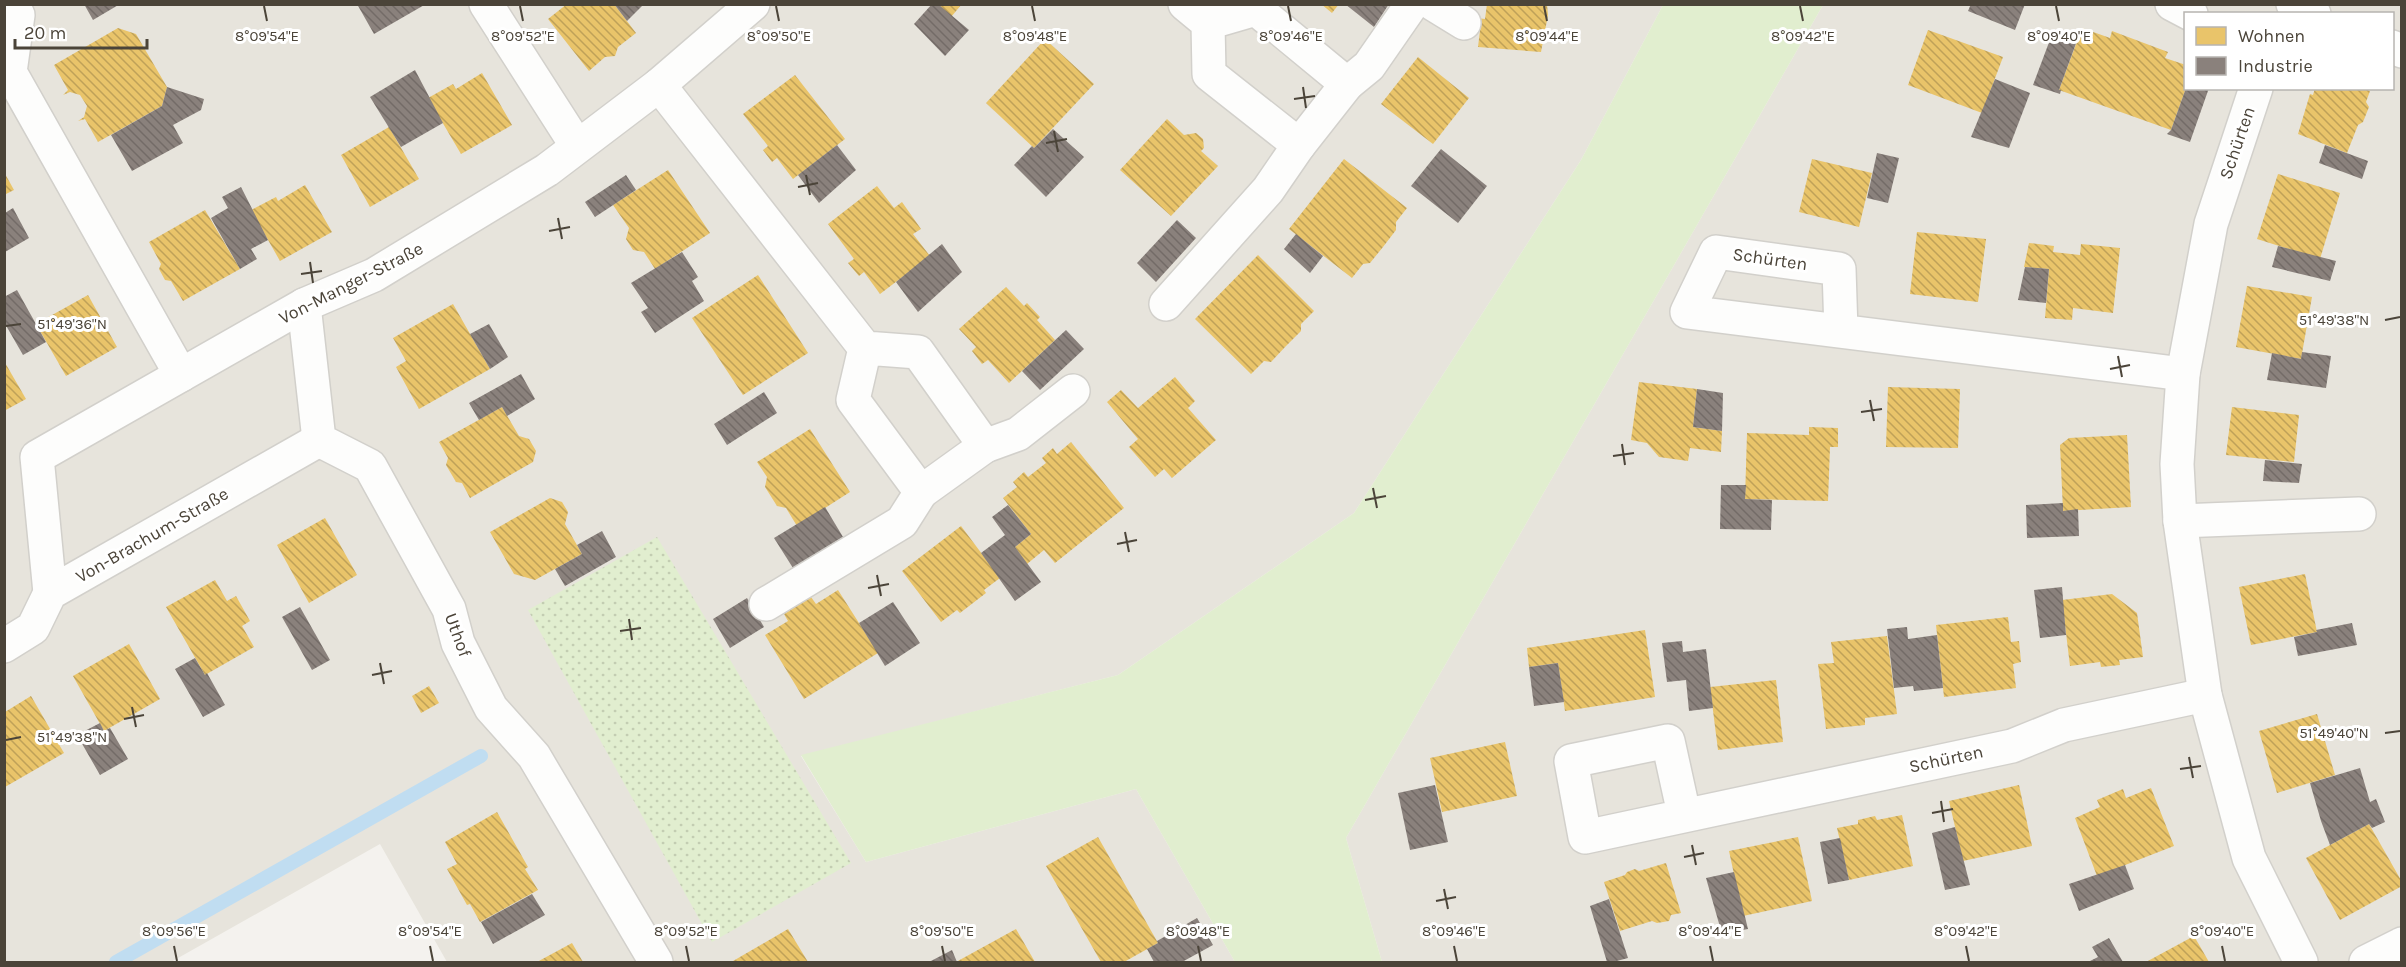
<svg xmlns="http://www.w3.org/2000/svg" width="2406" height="967" font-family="Karla,sans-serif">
	<defs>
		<pattern id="park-dots" width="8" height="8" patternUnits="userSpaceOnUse" patternTransform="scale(1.5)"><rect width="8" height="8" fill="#e1eecf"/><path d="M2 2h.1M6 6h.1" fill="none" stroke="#c3cdb2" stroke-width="1.8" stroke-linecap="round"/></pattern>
		<pattern id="homes-back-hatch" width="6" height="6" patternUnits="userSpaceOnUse" patternTransform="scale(1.5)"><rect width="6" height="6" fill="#e9c46a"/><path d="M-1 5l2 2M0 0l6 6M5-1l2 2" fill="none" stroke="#bfa158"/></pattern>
		<pattern id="industry-back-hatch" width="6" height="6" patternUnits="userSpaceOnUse" patternTransform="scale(1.5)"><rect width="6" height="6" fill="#8a817c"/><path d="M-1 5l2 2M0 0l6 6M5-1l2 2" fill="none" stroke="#736b67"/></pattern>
	</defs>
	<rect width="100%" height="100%" fill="#f4f2ee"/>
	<g fill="#e7e4dc" fill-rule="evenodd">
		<path d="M 5,5 L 1663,5 L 1581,160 L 1354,513 L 1118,675 L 801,756 L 866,862 L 1136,789 L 1235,962 L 447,962 L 380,844 L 171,962 L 5,962 Z"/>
		<path d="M 1823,5 L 2401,5 L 2401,962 L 1382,962 L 1346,838 ZM 2186,14 L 2392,14 L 2392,88 L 2186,88 Z"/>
	</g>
	<path fill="#e1eecf" d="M 1663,5 L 1823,5 L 1346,838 L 1382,962 L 1235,962 L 1136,789 L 866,862 L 801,755 L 1118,675 L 1354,513 L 1581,160 Z"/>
	<path fill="url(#park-dots)" d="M 657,537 L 851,863 L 712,942 L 528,610 Z"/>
	<g fill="url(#homes-back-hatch)">
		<path d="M 567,4 L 614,4 L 636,33 L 618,47 L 615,56 L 605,57 L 589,71 L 548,19 Z"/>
		<path d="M 938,4 L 962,4 L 951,17 Z"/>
		<path d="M 1321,4 L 1339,4 L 1332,13 Z"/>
		<path d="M 1487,4 L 1547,4 L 1548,15 L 1541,52 L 1478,47 L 1481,22 L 1477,21 L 1477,18 L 1485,19 Z"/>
		<path d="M 118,28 L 136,34 L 167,87 L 162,106 L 98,142 L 85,119 L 78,121 L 84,117 L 87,106 L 80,95 L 70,92 L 63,95 L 68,90 L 54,65 Z"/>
		<path d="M 2082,28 L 2110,38 L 2112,31 L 2168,52 L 2165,58 L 2186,65 L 2186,88 L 2171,130 L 2059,90 Z"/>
		<path d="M 1928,30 L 2003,57 L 1982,113 L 1908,85 Z"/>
		<path d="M 1045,39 L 1094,84 L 1034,148 L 986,103 Z"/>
		<path d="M 1418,57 L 1469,98 L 1433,144 L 1381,104 Z"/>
		<path d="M 482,73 L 512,125 L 461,154 L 428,98 L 453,84 L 456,89 Z"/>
		<path d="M 795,75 L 845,139 L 793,179 L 777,158 L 772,162 L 763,150 L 768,146 L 743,114 Z"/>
		<path d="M 2315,88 L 2363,88 L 2370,91 L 2366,102 L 2369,107 L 2363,122 L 2358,125 L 2347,153 L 2298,134 L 2310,94 L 2313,95 Z"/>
		<path d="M 1167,119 L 1184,135 L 1196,133 L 1203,139 L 1204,148 L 1201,151 L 1218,166 L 1171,216 L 1120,170 Z"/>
		<path d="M 389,127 L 419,179 L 370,207 L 341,155 Z"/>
		<path d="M 1344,159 L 1407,208 L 1396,222 L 1396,230 L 1383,247 L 1370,263 L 1363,264 L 1352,278 L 1289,229 Z"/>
		<path d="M 1812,159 L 1872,173 L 1859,227 L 1799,212 Z"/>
		<path d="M 668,170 L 710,233 L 655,269 L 644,252 L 633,250 L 626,239 L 629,228 L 613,205 Z"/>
		<path d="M 4,172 L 14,190 L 4,195 Z"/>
		<path d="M 2278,174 L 2340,193 L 2320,259 L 2257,239 Z"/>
		<path d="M 305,185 L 332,232 L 280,261 L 251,210 L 276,197 L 278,201 Z"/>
		<path d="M 877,186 L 894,208 L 902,202 L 921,229 L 913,234 L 930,256 L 880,294 L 864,272 L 859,276 L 848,263 L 854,259 L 828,224 Z"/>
		<path d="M 205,210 L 240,269 L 183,301 L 171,281 L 165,280 L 159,269 L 161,264 L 149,242 Z"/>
		<path d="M 1917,232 L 1986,239 L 1978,302 L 1910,294 Z"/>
		<path d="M 2029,243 L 2054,246 L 2053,252 L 2080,255 L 2081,244 L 2120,248 L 2113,313 L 2073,308 L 2072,320 L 2045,318 L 2049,269 L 2024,267 Z"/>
		<path d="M 1258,255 L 1314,311 L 1301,324 L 1301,331 L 1286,346 L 1271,362 L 1264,361 L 1251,374 L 1195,319 Z"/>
		<path d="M 758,275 L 808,353 L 743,395 L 692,318 Z"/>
		<path d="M 2247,286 L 2312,297 L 2301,359 L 2236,347 Z"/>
		<path d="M 1006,287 L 1024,306 L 1027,303 L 1040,317 L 1037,320 L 1055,340 L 1009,383 L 988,360 L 982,364 L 972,351 L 976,347 L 959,329 Z"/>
		<path d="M 88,295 L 117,347 L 66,376 L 36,324 Z"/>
		<path d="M 453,304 L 490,369 L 419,409 L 396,367 L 406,361 L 393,338 Z"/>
		<path d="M 4,361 L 26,399 L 4,411 Z"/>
		<path d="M 1175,377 L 1195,401 L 1188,408 L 1216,440 L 1172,478 L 1164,469 L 1155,477 L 1129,447 L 1138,439 L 1107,402 L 1121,390 L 1138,408 Z"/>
		<path d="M 1639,382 L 1697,389 L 1693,427 L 1722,431 L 1721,452 L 1690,448 L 1688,461 L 1659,457 L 1647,443 L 1631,440 Z"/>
		<path d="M 1888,387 L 1960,389 L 1958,448 L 1886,447 Z"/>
		<path d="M 502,407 L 519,436 L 529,439 L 536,451 L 533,462 L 470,498 L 462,483 L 456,482 L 446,465 L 448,458 L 439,442 Z"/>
		<path d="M 2232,407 L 2299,415 L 2294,462 L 2226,455 Z"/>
		<path d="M 1809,427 L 1838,428 L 1838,447 L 1830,447 L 1828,501 L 1745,499 L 1747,433 L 1809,435 Z"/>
		<path d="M 810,429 L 850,492 L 797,526 L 786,508 L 777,506 L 765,487 L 767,477 L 757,462 Z"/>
		<path d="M 2127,435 L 2131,507 L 2063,511 L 2060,445 L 2069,438 Z"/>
		<path d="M 1071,442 L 1124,508 L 1055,563 L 1044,550 L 1027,564 L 1015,547 L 1031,534 L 1003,498 L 1017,487 L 1013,482 L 1024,472 L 1028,477 L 1046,463 L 1042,458 L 1053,448 L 1057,454 Z"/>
		<path d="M 550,498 L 562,502 L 568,512 L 565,524 L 582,554 L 535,580 L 514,574 L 490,532 Z"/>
		<path d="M 325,518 L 357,575 L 309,603 L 277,545 Z"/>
		<path d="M 961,526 L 1000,578 L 984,590 L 986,593 L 960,613 L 957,610 L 941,622 L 902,571 Z"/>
		<path d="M 2305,574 L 2317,632 L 2251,645 L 2239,587 Z"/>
		<path d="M 215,580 L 227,601 L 236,596 L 250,621 L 242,626 L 254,647 L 205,675 L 166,607 Z"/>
		<path d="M 838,590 L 878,653 L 804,699 L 765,635 L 788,621 L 784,614 L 811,597 L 816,604 Z"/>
		<path d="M 2112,594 L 2137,613 L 2143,657 L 2119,660 L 2120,665 L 2101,667 L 2100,662 L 2070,666 L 2062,600 Z"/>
		<path d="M 2008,617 L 2011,642 L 2019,641 L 2021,662 L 2013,664 L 2016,688 L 1944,697 L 1936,625 Z"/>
		<path d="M 1645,630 L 1655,697 L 1565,711 L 1558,663 L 1529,667 L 1527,648 Z"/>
		<path d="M 1887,636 L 1897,714 L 1865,718 L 1865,725 L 1826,729 L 1818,664 L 1834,663 L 1831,642 Z"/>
		<path d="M 129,644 L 160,699 L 104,731 L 73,676 Z"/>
		<path d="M 1776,680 L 1783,742 L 1718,750 L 1710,687 Z"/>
		<path d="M 429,686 L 439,703 L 421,713 L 412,696 Z"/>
		<path d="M 31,696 L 64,753 L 5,787 L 5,712 Z"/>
		<path d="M 2317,714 L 2335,775 L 2277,793 L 2259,731 Z"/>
		<path d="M 1505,742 L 1517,796 L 1442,812 L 1430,758 Z"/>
		<path d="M 2019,785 L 2032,846 L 1963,861 L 1949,801 Z"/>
		<path d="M 2151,788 L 2174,846 L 2097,876 L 2075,818 L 2100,807 L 2097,800 L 2123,789 L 2126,798 Z"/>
		<path d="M 497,812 L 528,867 L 525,869 L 538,890 L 480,922 L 470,904 L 467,905 L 447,869 L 457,864 L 445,842 Z"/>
		<path d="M 1902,815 L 1913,866 L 1849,880 L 1837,828 L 1858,824 L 1858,820 L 1875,816 L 1877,820 Z"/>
		<path d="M 2369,824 L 2402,882 L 2402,886 L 2340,920 L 2306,858 Z"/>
		<path d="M 1098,837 L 1158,943 L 1124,962 L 1101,962 L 1046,866 Z"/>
		<path d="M 1798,837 L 1812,901 L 1743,916 L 1729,851 Z"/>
		<path d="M 1666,863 L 1681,913 L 1671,915 L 1669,921 L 1657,923 L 1652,921 L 1620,931 L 1604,882 L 1625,875 L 1627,872 L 1635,869 L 1639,871 Z"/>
		<path d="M 788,929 L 808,962 L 734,962 L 733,961 Z"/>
		<path d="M 1016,929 L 1035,962 L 956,962 Z"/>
		<path d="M 2194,936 L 2209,962 L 2146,962 Z"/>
		<path d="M 572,943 L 583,962 L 537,962 Z"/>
	</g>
	<g fill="url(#industry-back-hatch)">
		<path d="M 84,4 L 120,4 L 93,20 Z"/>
		<path d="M 357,4 L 426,4 L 374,34 Z"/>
		<path d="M 614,4 L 644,4 L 627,21 Z"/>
		<path d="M 932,4 L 938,4 L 969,30 L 945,56 L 914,24 Z"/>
		<path d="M 1345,4 L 1389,4 L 1374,27 Z"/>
		<path d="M 1971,4 L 2025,4 L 2015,30 L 1968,11 Z"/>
		<path d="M 2054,29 L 2078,38 L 2059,90 L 2061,90 L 2060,94 L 2033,85 Z"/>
		<path d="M 415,70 L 443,123 L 401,147 L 370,97 Z"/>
		<path d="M 1995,79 L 2030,93 L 2009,148 L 1971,137 Z"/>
		<path d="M 167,87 L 204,99 L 201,110 L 173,125 L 183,143 L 132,171 L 111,135 L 162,106 Z"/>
		<path d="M 2186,88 L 2209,88 L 2190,142 L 2167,134 L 2171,130 Z"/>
		<path d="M 1053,129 L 1084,157 L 1046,197 L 1014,165 L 1032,146 L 1034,148 Z"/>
		<path d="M 837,145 L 856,170 L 819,203 L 798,175 Z"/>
		<path d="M 2325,145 L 2368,161 L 2362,179 L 2319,163 Z"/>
		<path d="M 1441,149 L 1487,186 L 1458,223 L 1411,186 Z"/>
		<path d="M 1877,153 L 1899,158 L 1888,203 L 1867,198 Z"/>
		<path d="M 626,175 L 636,190 L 595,217 L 585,202 Z"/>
		<path d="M 241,187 L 268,240 L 251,249 L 257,259 L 240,269 L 211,218 L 228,208 L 222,197 Z"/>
		<path d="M 13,208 L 29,238 L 5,252 L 5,213 Z"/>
		<path d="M 1177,220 L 1196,238 L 1156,282 L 1137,263 Z"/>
		<path d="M 1296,234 L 1323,256 L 1310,273 L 1284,249 Z"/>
		<path d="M 942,244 L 962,272 L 918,312 L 896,282 Z"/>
		<path d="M 2278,246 L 2336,261 L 2330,281 L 2272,267 Z"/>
		<path d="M 682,252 L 698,277 L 692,281 L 704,301 L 655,333 L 641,312 L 648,308 L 631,283 Z"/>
		<path d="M 2025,267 L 2049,269 L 2046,303 L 2018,300 Z"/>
		<path d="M 17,290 L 46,342 L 23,355 L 4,322 L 4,297 Z"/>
		<path d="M 489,324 L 508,357 L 490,369 L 470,334 Z"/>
		<path d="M 1066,330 L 1084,349 L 1040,390 L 1022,371 Z"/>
		<path d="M 2302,352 L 2331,356 L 2326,388 L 2267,380 L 2272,353 L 2301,359 Z"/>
		<path d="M 521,374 L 535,399 L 507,416 L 502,407 L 479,420 L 469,403 Z"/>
		<path d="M 1697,389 L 1723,393 L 1722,431 L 1693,427 Z"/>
		<path d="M 764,392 L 777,413 L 727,445 L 714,424 Z"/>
		<path d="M 2265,460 L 2302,464 L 2299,483 L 2263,481 Z"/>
		<path d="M 1721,485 L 1746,485 L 1745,499 L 1772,500 L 1771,530 L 1720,529 Z"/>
		<path d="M 2063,503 L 2063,511 L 2078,509 L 2079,536 L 2027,538 L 2026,505 Z"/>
		<path d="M 1008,505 L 1031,534 L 1015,547 L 1041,582 L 1015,601 L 981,553 L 1005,535 L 992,517 Z"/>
		<path d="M 825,507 L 843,537 L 793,568 L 774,538 Z"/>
		<path d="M 602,531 L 616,557 L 565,586 L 555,569 L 582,554 L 577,545 Z"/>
		<path d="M 2062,587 L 2066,635 L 2040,638 L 2034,590 Z"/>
		<path d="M 747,598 L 764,627 L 730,648 L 713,619 Z"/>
		<path d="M 893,602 L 920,643 L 885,666 L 859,623 Z"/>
		<path d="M 300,607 L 330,660 L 312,670 L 282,617 Z"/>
		<path d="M 2352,623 L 2357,645 L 2298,656 L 2294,637 L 2317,632 L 2316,630 Z"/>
		<path d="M 1907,627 L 1908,639 L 1937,635 L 1943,688 L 1914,691 L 1913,686 L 1894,688 L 1887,629 Z"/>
		<path d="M 1682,641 L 1683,652 L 1706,649 L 1713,708 L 1689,711 L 1686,680 L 1667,682 L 1662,643 Z"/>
		<path d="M 195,658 L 205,675 L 207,673 L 225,705 L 203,717 L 175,669 Z"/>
		<path d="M 1558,663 L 1564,702 L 1534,706 L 1529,667 Z"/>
		<path d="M 100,723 L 104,731 L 110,728 L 128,759 L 100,775 L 77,735 Z"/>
		<path d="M 2360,768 L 2370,802 L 2376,799 L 2385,822 L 2372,828 L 2369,824 L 2330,845 L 2321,821 L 2310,783 Z"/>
		<path d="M 1435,785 L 1448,842 L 1410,850 L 1398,793 Z"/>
		<path d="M 1955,827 L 1970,885 L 1945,890 L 1932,833 Z"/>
		<path d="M 1840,838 L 1849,880 L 1828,884 L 1820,842 Z"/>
		<path d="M 2125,865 L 2134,889 L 2079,911 L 2069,884 Z"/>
		<path d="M 1734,872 L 1748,929 L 1722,934 L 1706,878 Z"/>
		<path d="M 532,894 L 545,915 L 493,944 L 481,922 Z"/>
		<path d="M 1609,899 L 1628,958 L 1613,962 L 1607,962 L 1590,906 Z"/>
		<path d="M 1197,918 L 1213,945 L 1182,962 L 1154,962 L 1147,949 L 1158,943 L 1157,941 Z"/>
		<path d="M 2109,938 L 2123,962 L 2088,962 L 2098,957 L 2092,947 Z"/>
		<path d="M 952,950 L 957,962 L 929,962 Z"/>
	</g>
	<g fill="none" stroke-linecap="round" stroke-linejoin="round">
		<path stroke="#c0ddf1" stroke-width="14" d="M 116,962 L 481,756"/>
		<defs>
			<g id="minor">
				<path d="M 12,4 L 18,15 L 10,72 L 181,375"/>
				<path d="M 486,4 L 577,146"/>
				<path d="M 1185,4 L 1208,23 L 1209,74 L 1299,145 L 1347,84 L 1256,9 L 1208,23"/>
				<path d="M 1433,4 L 1464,23"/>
				<path d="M 2172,4 L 2191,14"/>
				<path d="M 2293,4 L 2314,14"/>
				<path d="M 2392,47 L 2402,51"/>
				<path d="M 1347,84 L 1369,66 L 1412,4"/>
				<path d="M 659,85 L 865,348 L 853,400 L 921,492 L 985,446 L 918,352 L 865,348"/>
				<path d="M 2256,88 L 2211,224 L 2183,374 L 2177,464 L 2180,521 L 2205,695 L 2249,858 L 2301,962"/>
				<path d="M 1166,304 L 1268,190 L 1299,145"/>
				<path d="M 304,305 L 319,440 L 370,466 L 449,609 L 458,643 L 491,708 L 534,756 L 656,962"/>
				<path d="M 1841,331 L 1839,269 L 1716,252 L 1687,312 L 2183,374"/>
				<path d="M 985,446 L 1018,434 L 1073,391"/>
				<path d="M 2180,521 L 2359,514"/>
				<path d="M 50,593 L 37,457 L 304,305 L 374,275 L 547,170 L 659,85 L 753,4"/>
				<path d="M 766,604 L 902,522 L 921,492"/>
				<path d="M 4,646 L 33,628 L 50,593 L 319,440"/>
				<path d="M 1684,814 L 1668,741 L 1571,761 L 1585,837 L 2012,746 L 2064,725 L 2205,695"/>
				<path d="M 2366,962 L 2402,944"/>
			</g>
		</defs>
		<use href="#minor" stroke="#d2d0cb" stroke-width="36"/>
		<use href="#minor" stroke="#fdfdfc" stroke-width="33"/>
	</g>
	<path fill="none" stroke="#4b4439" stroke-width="2" d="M 264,6 L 267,21M 520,6 L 523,21M 776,6 L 779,21M 1032,6 L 1035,21M 1288,6 L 1291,21M 1544,6 L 1547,21M 1800,6 L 1803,21M 2056,6 L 2059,21M 1303,87 L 1306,108M 1294,99 L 1315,96M 1054,131 L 1058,152M 1046,143 L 1067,139M 806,175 L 810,195M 798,187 L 818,183M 558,218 L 562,239M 549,231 L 570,227M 310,262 L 313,283M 301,274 L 322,271M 2385,320 L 2400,317M 6,326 L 21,324M 2118,356 L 2122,377M 2110,369 L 2130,365M 1870,400 L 1874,421M 1861,412 L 1882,409M 1622,444 L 1625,465M 1613,456 L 1634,453M 1373,488 L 1377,508M 1365,500 L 1386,496M 1125,532 L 1129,552M 1117,544 L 1137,540M 877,575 L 881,596M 868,588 L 889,584M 629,619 L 632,640M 620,631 L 641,628M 380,663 L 384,684M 372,675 L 392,671M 132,707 L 136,727M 124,719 L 144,715M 2385,733 L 2400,731M 6,740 L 21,737M 2189,757 L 2193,778M 2180,769 L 2201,766M 1941,801 L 1944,822M 1932,813 L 1953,809M 1692,845 L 1696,865M 1684,857 L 1704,853M 1444,889 L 1448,909M 1436,901 L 1456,897M 174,946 L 177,961M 430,946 L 433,961M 686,946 L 689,961M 942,946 L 945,961M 1198,946 L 1201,961M 1454,946 L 1457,961M 1710,946 L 1713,961M 1966,946 L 1969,961M 2222,946 L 2225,961"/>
	<g text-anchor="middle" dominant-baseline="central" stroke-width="6" stroke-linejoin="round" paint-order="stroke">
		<g font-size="18" fill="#4b4439" stroke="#fff">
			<text transform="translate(2237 143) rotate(-71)">Schürten</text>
			<text transform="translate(1770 259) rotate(8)">Schürten</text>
			<text transform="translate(351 283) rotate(-27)">Von-Manger-Straße</text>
			<text transform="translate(152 535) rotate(-30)">Von-Brachum-Straße</text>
			<text transform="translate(458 635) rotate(70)">Uthof</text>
			<text transform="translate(1946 759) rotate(-12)">Schürten</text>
		</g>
	</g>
	<g font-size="15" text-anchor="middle" fill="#4b4439" stroke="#fff" stroke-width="6" stroke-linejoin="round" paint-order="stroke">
		<text x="267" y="41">8°09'54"E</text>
		<text x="523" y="41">8°09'52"E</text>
		<text x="779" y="41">8°09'50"E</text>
		<text x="1035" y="41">8°09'48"E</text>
		<text x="1291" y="41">8°09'46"E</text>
		<text x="1547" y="41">8°09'44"E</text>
		<text x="1803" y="41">8°09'42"E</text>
		<text x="2059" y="41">8°09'40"E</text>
		<text x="2334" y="325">51°49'38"N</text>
		<text x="72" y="329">51°49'36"N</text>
		<text x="2334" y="738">51°49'40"N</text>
		<text x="72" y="742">51°49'38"N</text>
		<text x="174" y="936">8°09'56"E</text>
		<text x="430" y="936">8°09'54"E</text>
		<text x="686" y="936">8°09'52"E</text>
		<text x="942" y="936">8°09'50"E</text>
		<text x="1198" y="936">8°09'48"E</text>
		<text x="1454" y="936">8°09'46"E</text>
		<text x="1710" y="936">8°09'44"E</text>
		<text x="1966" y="936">8°09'42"E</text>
		<text x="2222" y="936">8°09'40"E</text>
	</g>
	<rect width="2406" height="967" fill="none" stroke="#4b4439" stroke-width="12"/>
	<rect x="2184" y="12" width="210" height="78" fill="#ffffff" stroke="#b7b4b0" stroke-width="1.5"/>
	<rect x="2196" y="27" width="30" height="18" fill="#e9c46a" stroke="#b7b4b0" stroke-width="1.5"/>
	<text x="2238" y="42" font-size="18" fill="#4b4439">Wohnen</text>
	<rect x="2196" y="57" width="30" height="18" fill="#8a817c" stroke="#b7b4b0" stroke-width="1.5"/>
	<text x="2238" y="72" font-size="18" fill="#4b4439">Industrie</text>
	<path d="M15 39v9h132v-9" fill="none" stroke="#4b4439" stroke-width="3"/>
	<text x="24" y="39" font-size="18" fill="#4b4439" stroke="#ffffff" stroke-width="4.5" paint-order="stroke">20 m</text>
</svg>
